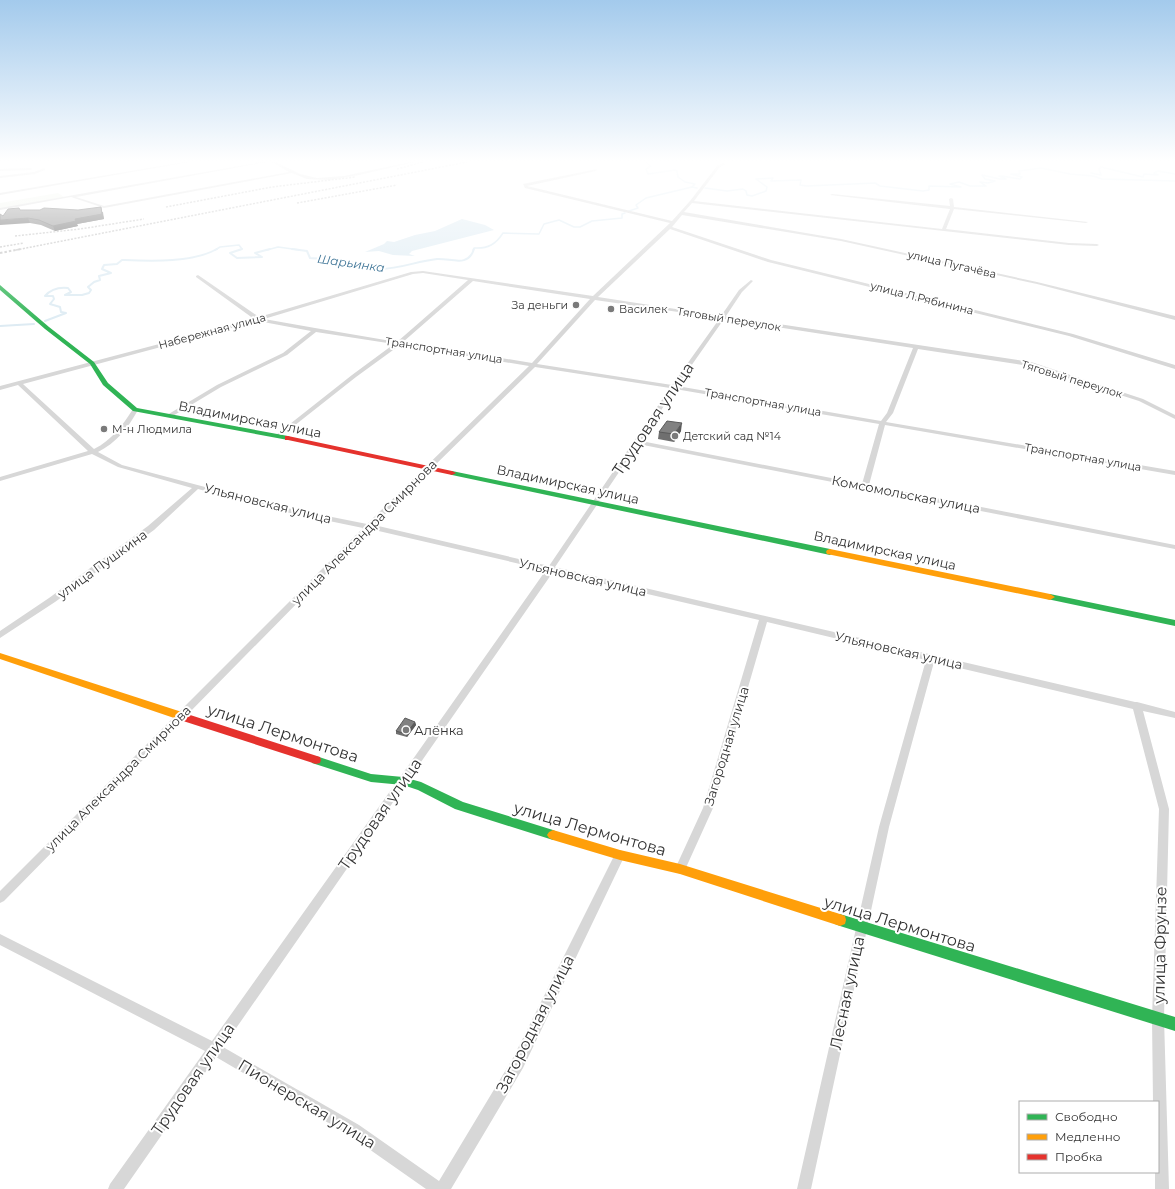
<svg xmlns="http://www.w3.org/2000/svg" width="1175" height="1189" font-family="Montserrat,sans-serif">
	<rect width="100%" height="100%" fill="#fff"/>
	<path fill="#f1f5ed" d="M 58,193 L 64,197 L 0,209 L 0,203 Z"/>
	<path fill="#ddebf3" d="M 462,219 L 485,225 L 494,230 L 412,251 L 409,254 L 415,256 L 393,255 L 379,251 L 365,252 L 384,244 L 387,241 L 394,242 L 415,235 L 435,231 Z"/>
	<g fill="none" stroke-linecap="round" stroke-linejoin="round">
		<g stroke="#ddebf3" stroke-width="1.5">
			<path d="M 645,162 L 651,166 L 646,169 L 648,174 L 675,170 L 677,171 L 678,177 L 685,182 L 695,184 L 692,187"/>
			<path d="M 1091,173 L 1101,175 L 1099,169 L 1101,167 L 1143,177 L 1144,174 L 1158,175 L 1154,173 L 1158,171 L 1175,174"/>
			<path d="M 705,188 L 727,191 L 743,189 L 746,191 L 747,195 L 752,196 L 766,191 L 767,187 L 756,179 L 773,178 L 771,181 L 801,180 L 800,185 L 807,186 L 875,183 L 880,186 L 923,191 L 929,190 L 929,186 L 961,187 L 950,184 L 959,182 L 970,186 L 986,186 L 980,182 L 988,183 L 995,181 L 985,179 L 982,175 L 1000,179 L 1006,179 L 999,176 L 1002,176 L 1020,179 L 1022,177 L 1011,174 L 1020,174 L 1019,171 L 1041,168 L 1070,174 L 1093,176 L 1102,179 L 1175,181"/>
			<path d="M 629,211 L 638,208 L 636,205 L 646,198 L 692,187 L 697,188"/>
			<path d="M 215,250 L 220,247 L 239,245 L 242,249 L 239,250"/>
			<path d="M 267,250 L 278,247 L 300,250"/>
			<path d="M 473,250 L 474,248 C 488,249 496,244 503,233 L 539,234 L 544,224 L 559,220 L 574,227 L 580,227 L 592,221 L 622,218 L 622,214 L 625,213"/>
		</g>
		<g stroke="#ddebf3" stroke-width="2">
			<path d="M 242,249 L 230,253 L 237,258 L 262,257 L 255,253 L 270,249"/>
			<path d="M 292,249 L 307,251 L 310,258 C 321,259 333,258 344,260 C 355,263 368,269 380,269 C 400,269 417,261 437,259 C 451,258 468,268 474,249"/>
			<path d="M 45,321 L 66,313 L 61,312 L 60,307 L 50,304 L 54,299 L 53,296 L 45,296 C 51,289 59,287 68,288 L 71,292 L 65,295 L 82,295 L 89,293 L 91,290 L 88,287 L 94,282 L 100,280 L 99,276 L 111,273 L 102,269 L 104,265 L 117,264 L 122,260 C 150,261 192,263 217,249"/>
			<path d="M 0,326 L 34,324"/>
		</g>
		<g fill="#d7d7d7" fill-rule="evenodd">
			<path d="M 184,162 L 190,162 L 0,195 L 0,193 Z"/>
			<path d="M 261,162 L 267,162 L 76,197 L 104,206 L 289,172 L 272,162 L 276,162 L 300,174 L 317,178 L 344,176 L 410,162 L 415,162 L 359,175 L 329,180 L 307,179 L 292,173 L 104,208 L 71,197 L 0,210 L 0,208 Z"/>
			<path d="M 724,162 L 725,164 L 719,168 L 694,201 L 942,229 L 950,209 L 830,195 L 832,194 L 950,206 L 949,199 L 951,198 L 953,199 L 954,207 L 1088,222 L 1086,223 L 954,209 L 946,229 L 1069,243 L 1097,244 L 1099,245 L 1097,246 L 1069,245 L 692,203 L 684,212 L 841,239 L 1037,282 L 1175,316 L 1175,320 L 1037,284 L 841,241 L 682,215 L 672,227 L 771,260 L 1073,334 L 1175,365 L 1175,369 L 1069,336 L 768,262 L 670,229 L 598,297 L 721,316 L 739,290 L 751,280 L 753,281 L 742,292 L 726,316 L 1031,362 L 1143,399 L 1175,415 L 1175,419 L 1139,401 L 1030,366 L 918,349 L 893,413 L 886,422 L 1175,471 L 1175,475 L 885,425 L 869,485 L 1175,545 L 1175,549 L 638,444 L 555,567 L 1135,702 L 1137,702 L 1175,712 L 1175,718 L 1143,711 L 1169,809 L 1164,1018 L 1169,1189 L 1155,1189 L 1155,1172 L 1158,1172 L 1158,1102 L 1153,1102 L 1152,1018 L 1159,809 L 1133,709 L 934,662 L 889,827 L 811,1189 L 797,1189 L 879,827 L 926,660 L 767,622 L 713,808 L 684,872 L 680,874 L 676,872 L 675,869 L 703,808 L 759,620 L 553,572 L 223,1047 L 359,1125 L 439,1181 L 513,1058 L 616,852 L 620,850 L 624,852 L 625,855 L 523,1068 L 451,1189 L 426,1189 L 349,1135 L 216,1057 L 124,1189 L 108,1189 L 110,1184 L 205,1051 L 0,945 L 0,934 L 212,1041 L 413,759 L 546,570 L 370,529 L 4,901 L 0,903 L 0,891 L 363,528 L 276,510 L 198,489 L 154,530 L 55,602 L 0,638 L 0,631 L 49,598 L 148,526 L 192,488 L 118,467 L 92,454 L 0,481 L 0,477 L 88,451 L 18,385 L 0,390 L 0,386 L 254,319 L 196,277 L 196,276 L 198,275 L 259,317 L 411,272 L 423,271 L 593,296 L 670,223 L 525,188 L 523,184 L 597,169 L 596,171 L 527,186 L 672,221 L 690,201 L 717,166 ZM 423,273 L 468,280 L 397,342 L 315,328 L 264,319 L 413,274 ZM 473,281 L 590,299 L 532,363 L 403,342 ZM 595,300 L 720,318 L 672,385 L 537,364 ZM 724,319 L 913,348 L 887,413 L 881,421 L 677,386 ZM 258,321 L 311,331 L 283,353 L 217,385 L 167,415 L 167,417 L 171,417 L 221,387 L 287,355 L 316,332 L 394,344 L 352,375 L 276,435 L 276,437 L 280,437 L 356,377 L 400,345 L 529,366 L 367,524 L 277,506 L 122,465 L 98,452 C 116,443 128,428 138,410 L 137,409 L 133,409 C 122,426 112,440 94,449 L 23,384 ZM 535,367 L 670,388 L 549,566 L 374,525 ZM 675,389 L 879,424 L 862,484 L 641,441 Z"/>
			<path d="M 32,168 L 31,170 L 0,171 L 0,169 Z"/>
			<path d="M 44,168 L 45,170 L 35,174 L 0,178 L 0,176 L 34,172 Z"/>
		</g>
		<g fill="#30b455" fill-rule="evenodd">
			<path d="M 0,285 L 49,327 L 94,362 L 108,383 L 137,408 L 288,436 L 292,438 L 288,440 L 133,411 L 103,385 L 90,364 L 45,329 L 0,290 Z"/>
			<path d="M 449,471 L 452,471 L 830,549 L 834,552 L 830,555 L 452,475 L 448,473 Z"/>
			<path d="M 1050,594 L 1175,620 L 1175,626 L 1047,599 L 1045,597 Z"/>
			<path d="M 316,756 L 371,774 L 403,777 L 421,782 L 463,802 L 553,830 L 557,832 L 559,835 L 557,838 L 553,840 L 455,809 L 418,790 L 403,785 L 371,782 L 312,763 L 311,760 L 312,757 Z"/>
			<path d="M 840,914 L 1175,1017 L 1175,1031 L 840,926 L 835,924 L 834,920 L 835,916 Z"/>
		</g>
		<g fill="#ff9f0a" fill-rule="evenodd">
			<path d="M 830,549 L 1050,594 L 1055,597 L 1050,600 L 827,554 L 826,552 L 827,550 Z"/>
			<path d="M 0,653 L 188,714 L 189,717 L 188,720 L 180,720 L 0,659 Z"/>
			<path d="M 553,830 L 620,850 L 680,864 L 840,914 L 845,916 L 846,920 L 845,924 L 840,926 L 680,874 L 620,860 L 553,840 L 549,838 L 547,835 L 549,832 Z"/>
		</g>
		<g fill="#e5322d" fill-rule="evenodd">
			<path d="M 285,436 L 288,436 L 452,471 L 456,473 L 452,475 L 288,440 L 285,440 Z"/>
			<path d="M 184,713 L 320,757 L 321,760 L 320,763 L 316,764 L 180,720 L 179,717 L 180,714 Z"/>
		</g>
		<g stroke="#bebebe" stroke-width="1.5" stroke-dasharray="2 1.5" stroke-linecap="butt">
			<path d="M 397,169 L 423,162"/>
			<path d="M 297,203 L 397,185"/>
			<path d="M 166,207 L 272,187 L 355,177"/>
			<path d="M 15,236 L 80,229 L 144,219"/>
			<path d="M 0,247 L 24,243"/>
			<path d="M 16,250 L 467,162"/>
		</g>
		<path stroke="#bebebe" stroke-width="2" stroke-dasharray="2.5 2" stroke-linecap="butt" d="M 0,253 L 21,249"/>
	</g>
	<g fill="#6f6f6f">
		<path d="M 20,210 L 103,212 L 104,219 L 77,224 L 78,226 L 55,231 L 41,225 L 30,223 L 3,216 Z"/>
		<path d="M 681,431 L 674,442 L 658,439 L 659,432 Z"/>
		<path d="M 415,722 L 416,725 L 407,737 L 396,734 L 396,731 Z"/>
	</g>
	<g fill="#5a5a5a">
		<path d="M 101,207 L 104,219 L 77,224 L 78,226 L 55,231 L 53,226 L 75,219 Z"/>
		<path d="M 28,218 L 30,223 L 0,225 L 0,220 Z"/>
		<path d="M 682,423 L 681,431 L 674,442 L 674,434 Z"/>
		<path d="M 415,722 L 416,725 L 407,737 L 406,734 Z"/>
	</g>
	<g fill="#818181" stroke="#5a5a5a">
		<path d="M 101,207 L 102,214 L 75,219 L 76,221 L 53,226 L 39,220 L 28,218 L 0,220 L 0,214 L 3,216 L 8,209 L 19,208 L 20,210 L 40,210 L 44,208 L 78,210 Z"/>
		<path d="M 667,421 L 682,423 L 674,434 L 659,432 Z"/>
		<path d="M 405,718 L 415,722 L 406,734 L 396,731 Z"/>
	</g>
	<linearGradient id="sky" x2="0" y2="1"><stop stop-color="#a3caec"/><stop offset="0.49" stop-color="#fff"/><stop offset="1" stop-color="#fff" stop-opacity="0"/></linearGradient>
	<rect width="1175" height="328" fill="url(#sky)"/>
	<g fill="#7a7a7a" stroke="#fff" stroke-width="1.5">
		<circle cx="576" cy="305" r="4"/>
		<circle cx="611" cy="309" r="4"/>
		<circle cx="104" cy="429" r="4"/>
		<circle cx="675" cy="436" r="4"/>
		<circle cx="406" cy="730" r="4"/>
	</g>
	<g text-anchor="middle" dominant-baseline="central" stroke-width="4" stroke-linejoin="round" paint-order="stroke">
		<g font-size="11" fill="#333" stroke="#fff">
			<text transform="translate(952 264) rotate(13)">улица Пугачёва</text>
			<text transform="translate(922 298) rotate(14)">улица Л.Рябинина</text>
			<text transform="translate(729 319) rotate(9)">Тяговый переулок</text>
			<text transform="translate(212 331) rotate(-15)">Набережная улица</text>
			<text transform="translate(444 350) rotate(9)">Транспортная улица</text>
			<text transform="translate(1072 379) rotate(17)">Тяговый переулок</text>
			<text transform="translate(763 402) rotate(10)">Транспортная улица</text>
			<text transform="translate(1083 457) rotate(10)">Транспортная улица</text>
		</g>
		<g font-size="11" fill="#333" stroke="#fff" text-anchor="start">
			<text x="568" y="305" text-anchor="end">За деньги</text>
			<text x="619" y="309">Василек</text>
			<text x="112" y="429">М-н Людмила</text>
			<text x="683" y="436">Детский сад №14</text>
		</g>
		<g font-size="12" font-style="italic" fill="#3f7597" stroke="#fff">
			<text transform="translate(351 263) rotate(8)">Шарьинка</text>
		</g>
		<g font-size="13" fill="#333" stroke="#fff">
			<text transform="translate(250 419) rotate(11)">Владимирская улица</text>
			<text transform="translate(568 484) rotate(12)">Владимирская улица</text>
			<text transform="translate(906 494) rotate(11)">Комсомольская улица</text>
			<text transform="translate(268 503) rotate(14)">Ульяновская улица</text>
			<text transform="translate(364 532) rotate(-45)">улица Александра Смирнова</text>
			<text transform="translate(885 550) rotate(12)">Владимирская улица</text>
			<text transform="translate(102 564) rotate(-36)">улица Пушкина</text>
			<text transform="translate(583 577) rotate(13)">Ульяновская улица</text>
			<text transform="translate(899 650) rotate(13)">Ульяновская улица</text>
			<text transform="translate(726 746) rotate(-73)">Загородная улица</text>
			<text transform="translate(118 778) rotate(-45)">улица Александра Смирнова</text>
		</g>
		<g font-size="13" fill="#333" stroke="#fff" text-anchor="start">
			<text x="414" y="730">Алёнка</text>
		</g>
		<g font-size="16" fill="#333" stroke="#fff">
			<text transform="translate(653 419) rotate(-56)">Трудовая улица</text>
			<text transform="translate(283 733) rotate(18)">улица Лермонтова</text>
			<text transform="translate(380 814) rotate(-55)">Трудовая улица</text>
			<text transform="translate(590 829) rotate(16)">улица Лермонтова</text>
			<text transform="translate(900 924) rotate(17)">улица Лермонтова</text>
			<text transform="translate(1160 945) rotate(-89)">улица Фрунзе</text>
			<text transform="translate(847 993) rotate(-78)">Лесная улица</text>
			<text transform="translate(535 1024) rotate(-63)">Загородная улица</text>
			<text transform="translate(193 1079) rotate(-55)">Трудовая улица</text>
			<text transform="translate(307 1104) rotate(31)">Пионерская улица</text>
		</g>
	</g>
	<rect x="1019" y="1101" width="140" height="72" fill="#ffffff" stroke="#adadad"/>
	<rect x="1027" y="1114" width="20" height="6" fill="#30b455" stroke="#adadad"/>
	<text x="1055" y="1121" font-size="12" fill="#333333">Свободно</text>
	<rect x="1027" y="1134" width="20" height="6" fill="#ff9f0a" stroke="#adadad"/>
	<text x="1055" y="1141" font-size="12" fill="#333333">Медленно</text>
	<rect x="1027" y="1154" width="20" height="6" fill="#e5322d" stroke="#adadad"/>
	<text x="1055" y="1161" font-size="12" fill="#333333">Пробка</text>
</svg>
